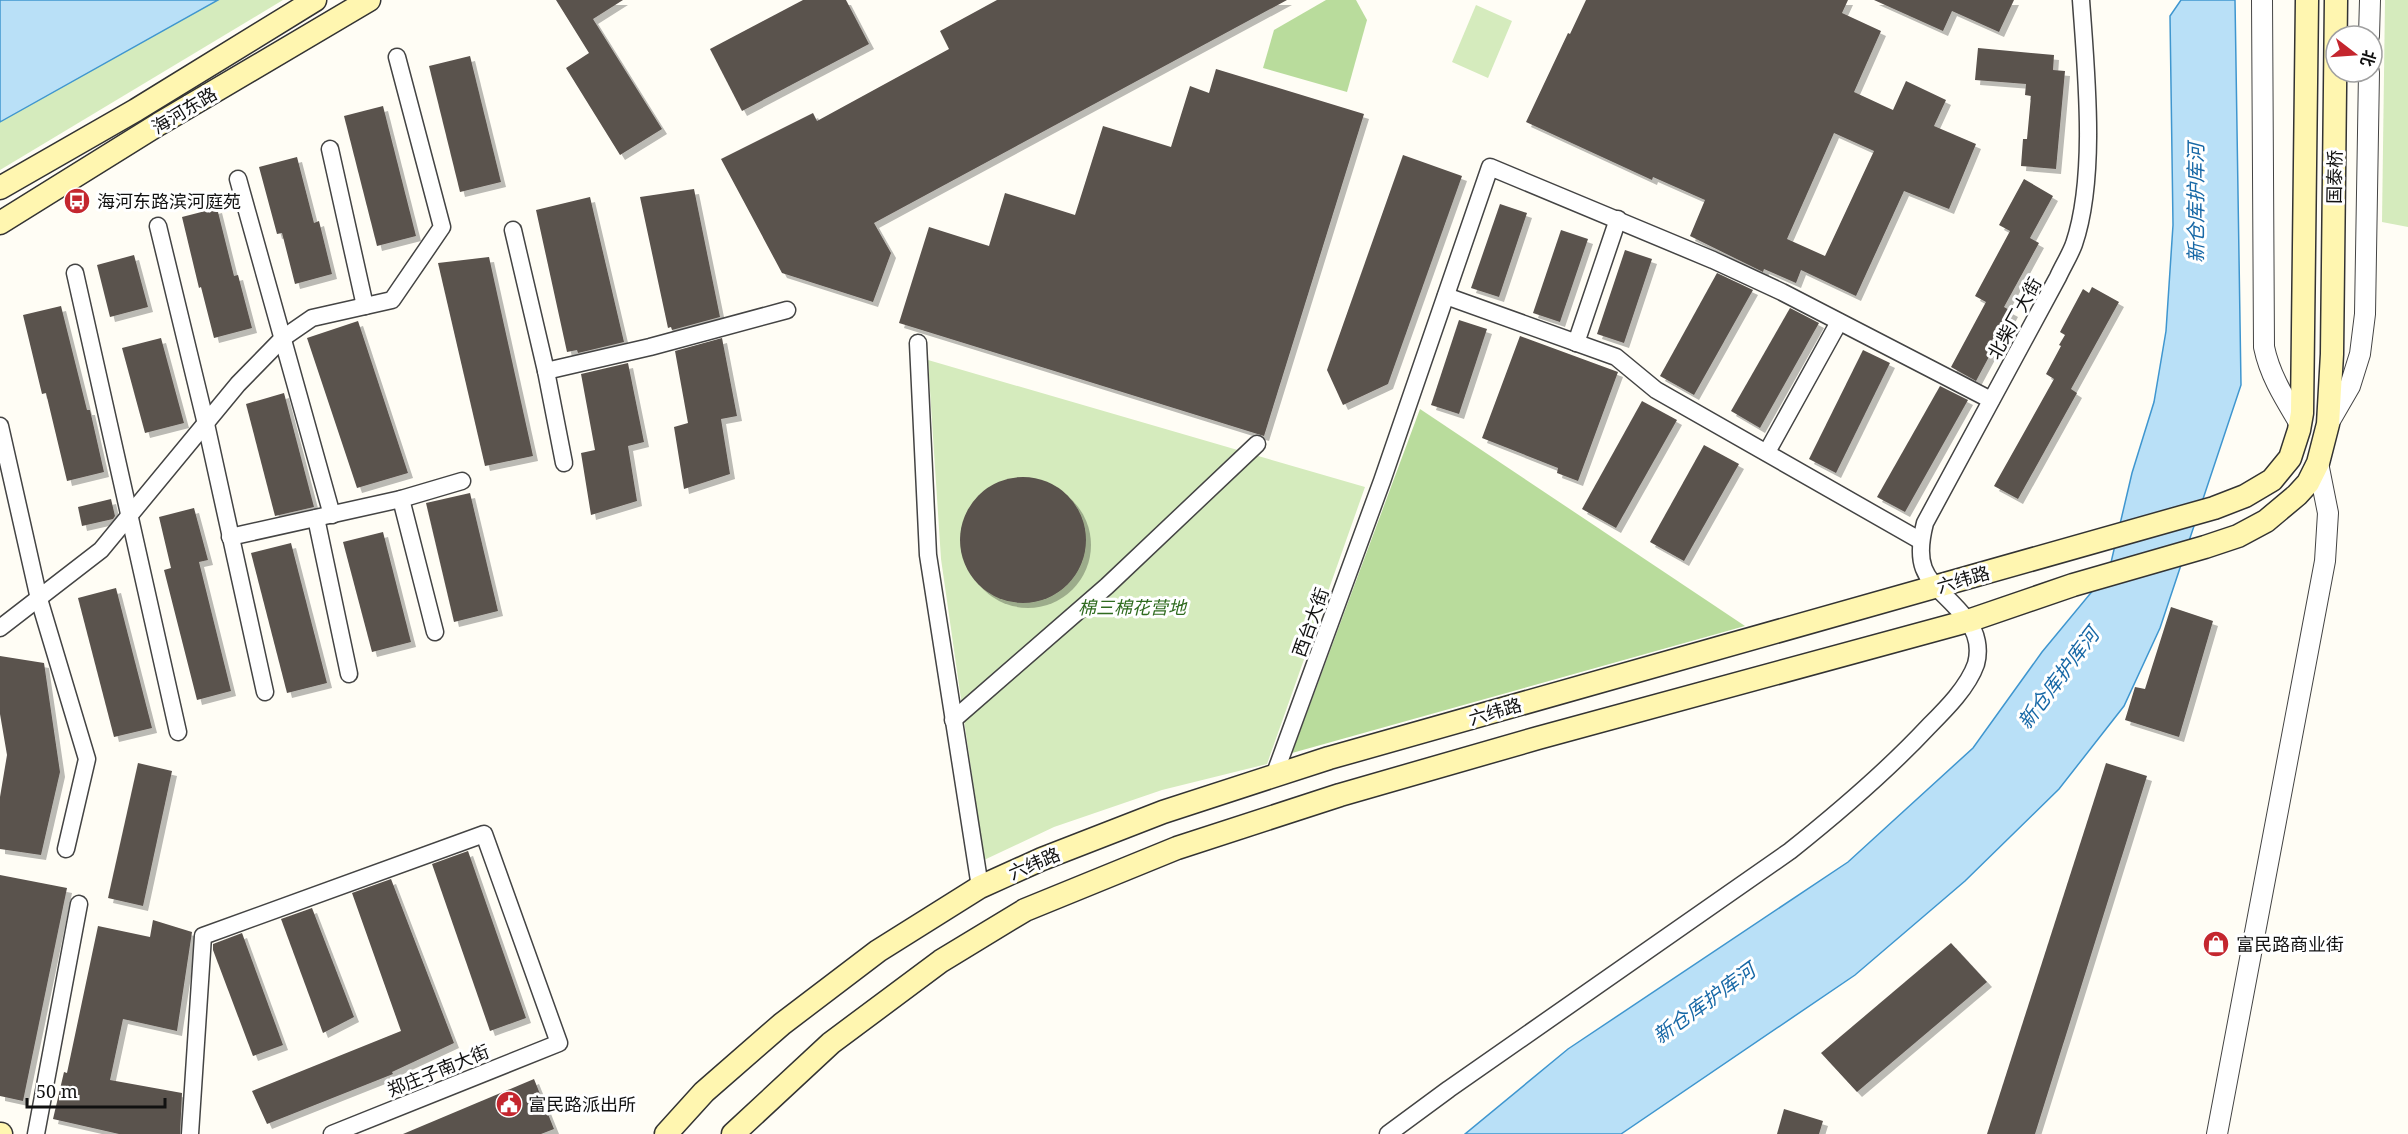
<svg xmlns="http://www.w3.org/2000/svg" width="2408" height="1134" font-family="'Noto Serif','Noto Sans SC',serif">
	<defs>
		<filter id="shadow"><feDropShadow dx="5" dy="5" stdDeviation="0" flood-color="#0004"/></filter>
	</defs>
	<rect width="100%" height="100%" fill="#fffdf5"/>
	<g fill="#d5ebbd">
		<path d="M 0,0 L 283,0 L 0,170 Z"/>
		<path d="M 2385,0 L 2408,0 L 2408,227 L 2382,222 Z"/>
		<path d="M 1476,5 L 1512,21 L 1488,78 L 1452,62 Z"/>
		<path d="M 928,360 L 1365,487 L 1267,764 L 1162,790 L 1054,827 L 984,860 L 941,559 Z"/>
	</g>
	<g fill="#b9dc9c">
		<path d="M 1326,0 L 1356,0 L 1367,20 L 1347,92 L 1263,68 L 1274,30 Z"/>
		<path d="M 1420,409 L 1745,626 L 1292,753 Z"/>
	</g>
	<g fill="#b9e0f7" stroke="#3f96cf" stroke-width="1.5">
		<path d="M 0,0 L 218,0 L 0,122 Z"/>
		<path d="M 2181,0 L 2235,0 L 2241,385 L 2160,628 L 2124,706 L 2059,789 L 1965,881 L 1855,975 L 1621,1134 L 1465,1134 L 1568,1049 L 1848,862 L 1973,748 L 2042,652 L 2109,571 L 2132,473 L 2154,402 L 2166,331 L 2173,225 L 2170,16 Z"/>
	</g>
	<g fill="#5a524d" fill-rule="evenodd" filter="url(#shadow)">
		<path d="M 556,0 L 623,0 L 593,19 L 662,129 L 620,155 L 566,68 L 589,53 Z"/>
		<path d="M 803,0 L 846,0 L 869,44 L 742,111 L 710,49 Z"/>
		<path d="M 997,0 L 1287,0 L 874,223 L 891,253 L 873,302 L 782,273 L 721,159 L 813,113 L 817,121 L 949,49 L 940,31 Z"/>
		<path d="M 1586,0 L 1848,0 L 1842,13 L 1881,31 L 1854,92 L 1893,110 L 1906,81 L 1946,100 L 1934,126 L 1976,144 L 1949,209 L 1904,191 L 1856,296 L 1801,270 L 1796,283 L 1764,269 L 1763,272 L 1690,236 L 1705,200 L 1653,177 L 1652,180 L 1526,122 L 1568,33 L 1570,34 ZM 1834,133 L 1874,151 L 1825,256 L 1787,239 Z"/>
		<path d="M 1874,0 L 2014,0 L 1999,32 L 1952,11 L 1943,31 Z"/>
		<path d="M 1978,48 L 2054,55 L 2053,70 L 2065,71 L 2056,169 L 2021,166 L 2023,139 L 2027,139 L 2031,96 L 2025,95 L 2026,84 L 1975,80 Z"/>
		<path d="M 470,56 L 501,182 L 460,192 L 429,66 Z"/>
		<path d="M 1216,69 L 1364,114 L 1264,436 L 899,323 L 929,227 L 989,246 L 1005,193 L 1075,215 L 1103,126 L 1171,147 L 1190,86 L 1209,93 Z"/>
		<path d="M 383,106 L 416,236 L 377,246 L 344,116 Z"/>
		<path d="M 1403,155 L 1462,176 L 1388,384 L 1343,405 L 1327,370 Z"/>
		<path d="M 297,157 L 314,223 L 319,221 L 332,274 L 295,284 L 282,233 L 277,234 L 259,167 Z"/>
		<path d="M 2024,179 L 2053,196 L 2030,238 L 2039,243 L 2004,307 L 2013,312 L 1976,381 L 1951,367 L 1986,302 L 1975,296 L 2010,231 L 1999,225 Z"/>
		<path d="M 694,189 L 720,317 L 672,330 L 671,327 L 668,328 L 640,197 Z"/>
		<path d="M 590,197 L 624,342 L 578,353 L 577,350 L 567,352 L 536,210 Z"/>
		<path d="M 1500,204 L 1527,213 L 1499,297 L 1471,288 Z"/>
		<path d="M 217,208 L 234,276 L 238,275 L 252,328 L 214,338 L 201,287 L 199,288 L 182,217 Z"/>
		<path d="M 1561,230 L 1588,239 L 1560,322 L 1533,313 Z"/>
		<path d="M 1625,250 L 1652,259 L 1624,343 L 1597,334 Z"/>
		<path d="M 134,255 L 148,307 L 110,317 L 97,265 Z"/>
		<path d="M 489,257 L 533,456 L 485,466 L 438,263 Z"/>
		<path d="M 1717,273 L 1753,290 L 1694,395 L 1660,376 Z"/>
		<path d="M 2092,287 L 2119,302 L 2071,389 L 2077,393 L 2018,499 L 1994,486 L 2054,379 L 2046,374 L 2061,346 L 2059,345 L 2065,335 L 2060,332 L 2083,289 L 2089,293 Z"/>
		<path d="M 61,306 L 87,410 L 90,410 L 104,472 L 67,481 L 46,393 L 42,394 L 23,315 Z"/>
		<path d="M 1790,308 L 1819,323 L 1760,428 L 1731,411 Z"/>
		<path d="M 1459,320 L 1487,329 L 1459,414 L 1431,405 Z"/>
		<path d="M 358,321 L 408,473 L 357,488 L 307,338 Z"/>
		<path d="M 1520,336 L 1618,372 L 1578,481 L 1557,473 L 1558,468 L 1482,438 Z"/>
		<path d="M 161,338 L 184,423 L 145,433 L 122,348 Z"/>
		<path d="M 722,338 L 737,416 L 721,419 L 730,474 L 684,489 L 674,427 L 688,423 L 675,351 Z"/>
		<path d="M 1863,350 L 1890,363 L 1836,473 L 1809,459 Z"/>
		<path d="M 628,363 L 644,442 L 628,446 L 637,501 L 591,515 L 581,453 L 595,450 L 581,374 Z"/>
		<path d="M 1940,386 L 1968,400 L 1905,512 L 1877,497 Z"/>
		<path d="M 284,393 L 314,507 L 275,516 L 246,404 Z"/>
		<path d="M 1642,401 L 1677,420 L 1616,528 L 1582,509 Z"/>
		<path d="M 1704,445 L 1739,464 L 1684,561 L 1650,542 Z"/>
		<circle cx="1023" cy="540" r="63"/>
		<path d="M 470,493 L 498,611 L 454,622 L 426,503 Z"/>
		<path d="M 111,499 L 115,516 L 113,519 L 82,526 L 78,507 Z"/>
		<path d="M 194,508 L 208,560 L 199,562 L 231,691 L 197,700 L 164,570 L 171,568 L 159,517 Z"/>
		<path d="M 383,532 L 411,642 L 372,652 L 343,542 Z"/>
		<path d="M 291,543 L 327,683 L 287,693 L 251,553 Z"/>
		<path d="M 116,588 L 152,728 L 114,737 L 78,598 Z"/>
		<path d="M 2171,607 L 2213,621 L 2179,737 L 2125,720 L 2135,687 L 2145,689 Z"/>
		<path d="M 0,656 L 44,663 L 60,772 L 41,855 L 0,849 L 0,797 L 7,755 L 0,714 Z"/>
		<path d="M 138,763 L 172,771 L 143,906 L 108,898 Z"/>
		<path d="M 2106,763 L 2147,776 L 2035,1134 L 1987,1134 Z"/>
		<path d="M 468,851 L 526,1018 L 490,1031 L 432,864 Z"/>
		<path d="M 0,875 L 67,888 L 23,1101 L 0,1096 Z"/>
		<path d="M 391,879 L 454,1043 L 392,1072 L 393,1074 L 267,1124 L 252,1091 L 401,1031 L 352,893 Z"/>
		<path d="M 312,908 L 354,1017 L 323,1033 L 281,919 Z"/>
		<path d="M 153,920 L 192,932 L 177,1031 L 123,1019 L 110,1080 L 182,1093 L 180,1134 L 119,1134 L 53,1119 L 64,1072 L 67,1073 L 98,926 L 150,937 Z"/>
		<path d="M 242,933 L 283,1045 L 253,1056 L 213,950 L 213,944 Z"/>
		<path d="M 1951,943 L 1987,982 L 1857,1092 L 1821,1053 Z"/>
		<path d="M 534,1079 L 554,1129 L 541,1134 L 403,1134 Z"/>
		<path d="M 1784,1109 L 1823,1121 L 1819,1134 L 1777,1134 Z"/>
	</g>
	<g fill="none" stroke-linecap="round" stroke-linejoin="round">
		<defs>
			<g id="minor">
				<path d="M 330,149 L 365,306"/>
				<path d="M 238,179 L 332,515"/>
				<path d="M 158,226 L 206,424 L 265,692"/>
				<path d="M 513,230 L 546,371 L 650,347 L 787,310"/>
				<path d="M 75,273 L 178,732"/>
				<path d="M 1446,296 L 1616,357 L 1656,390 L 1921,541"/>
				<path d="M 918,343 L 928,555 L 980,887"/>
				<path d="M 1576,343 L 1618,219"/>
				<path d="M 546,371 L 564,463"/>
				<path d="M 0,426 L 39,599 L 87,759 L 66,849"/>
				<path d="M 1767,452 L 1839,322"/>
				<path d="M 401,499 L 435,632"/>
				<path d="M 316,518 L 349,674"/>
				<path d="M 230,537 L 401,499 L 462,481"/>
				<path d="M 0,628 L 101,550 L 238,384 L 283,338 L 312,318 L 392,300 L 442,227 L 397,57"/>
				<path d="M 953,720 L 1107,586 L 1257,444"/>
				<path d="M 1274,776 L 1382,481 L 1490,167 L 1713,260 L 1782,292 L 1991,400"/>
				<path d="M 36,1134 L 79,904"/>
				<path d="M 190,1134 L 203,936 L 484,834 L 559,1043 L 332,1134"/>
				<path d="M 1388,1134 L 1449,1089 L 1790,851 C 1839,812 1886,772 1929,726 C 1946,709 1968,687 1976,664 C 1980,649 1977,633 1967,620 C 1938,582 1910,581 1925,523 L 2058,277 C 2063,266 2070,255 2074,244 C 2097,176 2086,71 2081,0"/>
			</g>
			<g id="tertiary">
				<path d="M 2262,0 L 2264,347 C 2270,376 2285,399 2300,424"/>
				<path d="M 2369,36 L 2370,0"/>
				<path d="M 2328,424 L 2350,386 L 2360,354 L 2365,314 L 2369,72"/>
				<path d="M 2217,1134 L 2325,561 L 2328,513 L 2318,463"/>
			</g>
			<g id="secondary">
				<path d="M 0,188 L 136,110 L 315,0"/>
				<path d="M 0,223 L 159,124 L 369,0"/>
				<path d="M 0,1134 L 1,1134"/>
				<path d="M 666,1134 L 704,1092 L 782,1024 L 878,951 L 980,887 L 1042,859 L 1163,812 L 1329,758 L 2214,508 L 2245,496 L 2272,480 L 2290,458 L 2299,430 L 2302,413 L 2307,0"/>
				<path d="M 733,1134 L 831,1043 L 941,961 L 1025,910 L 1177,848 L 1340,795 L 1538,738 L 1968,621 L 2073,585 L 2205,547 L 2238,536 L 2266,521 L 2297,495 L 2308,483 L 2318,463 L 2328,424 L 2332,354 L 2336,0"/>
			</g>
		</defs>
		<use href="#minor" stroke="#444" stroke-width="19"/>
		<use href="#tertiary" stroke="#444" stroke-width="22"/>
		<use href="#secondary" stroke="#333" stroke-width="25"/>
		<use href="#minor" stroke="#fff" stroke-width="16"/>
		<use href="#tertiary" stroke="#fff" stroke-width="20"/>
		<use href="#secondary" stroke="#fff6b0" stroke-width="22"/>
	</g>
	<defs>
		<symbol id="bus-disc" viewBox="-11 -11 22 22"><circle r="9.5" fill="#c4262e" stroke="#fff"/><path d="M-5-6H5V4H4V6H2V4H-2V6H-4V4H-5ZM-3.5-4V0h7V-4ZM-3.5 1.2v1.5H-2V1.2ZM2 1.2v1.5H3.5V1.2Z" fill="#fff"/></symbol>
		<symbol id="shop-disc" viewBox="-11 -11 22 22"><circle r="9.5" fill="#c4262e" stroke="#fff"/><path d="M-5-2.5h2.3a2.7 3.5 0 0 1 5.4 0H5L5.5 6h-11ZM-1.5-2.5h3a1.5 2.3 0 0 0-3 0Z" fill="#fff"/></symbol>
		<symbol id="civic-disc" viewBox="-11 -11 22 22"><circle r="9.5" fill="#c4262e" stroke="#fff"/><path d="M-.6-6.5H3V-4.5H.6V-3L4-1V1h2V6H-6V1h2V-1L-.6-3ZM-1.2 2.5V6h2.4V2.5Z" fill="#fff"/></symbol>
	</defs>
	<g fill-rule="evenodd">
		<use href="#bus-disc" x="62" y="186" width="30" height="30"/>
		<use href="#shop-disc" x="2201" y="929" width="30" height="30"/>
		<use href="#civic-disc" x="494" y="1089" width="30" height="30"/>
	</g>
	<g text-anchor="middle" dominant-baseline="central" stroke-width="6" stroke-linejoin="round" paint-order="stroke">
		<g font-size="18" fill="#111" stroke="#fff">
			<text transform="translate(184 110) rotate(-31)">海河东路</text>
			<text transform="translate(2334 177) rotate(-89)">国泰桥</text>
			<text transform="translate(2014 318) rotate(-61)">北柴厂大街</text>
			<text transform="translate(1963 579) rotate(-16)">六纬路</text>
			<text transform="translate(1310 622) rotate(-70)">西台大街</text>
			<text transform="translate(1495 711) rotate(-16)">六纬路</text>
			<text transform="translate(1034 863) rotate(-23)">六纬路</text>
			<text transform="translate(438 1070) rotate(-22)">郑庄子南大街</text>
		</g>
		<g font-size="18" fill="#111" stroke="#fff" text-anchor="start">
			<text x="97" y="201">海河东路滨河庭苑</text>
			<text x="2236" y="944">富民路商业街</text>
			<text x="528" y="1104">富民路派出所</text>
		</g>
		<g font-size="18" font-style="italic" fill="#2f6b1f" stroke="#fff">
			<text x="1132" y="607">棉三棉花营地</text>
		</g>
		<g font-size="20" font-style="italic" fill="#1768a6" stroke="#fff">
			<text transform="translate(2195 203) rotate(-90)">新仓库护库河</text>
			<text transform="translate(2058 678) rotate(-53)">新仓库护库河</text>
			<text transform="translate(1704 1003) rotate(-36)">新仓库护库河</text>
		</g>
	</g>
	<g transform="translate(2354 54) rotate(107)"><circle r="28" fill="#ffffff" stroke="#a0a0a0" stroke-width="1.5"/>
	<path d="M0-4.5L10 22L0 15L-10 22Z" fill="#c4262e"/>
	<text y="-9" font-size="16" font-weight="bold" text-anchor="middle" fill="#111111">北</text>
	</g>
	<path d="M27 1098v9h138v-9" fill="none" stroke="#111111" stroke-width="3"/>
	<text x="36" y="1098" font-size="18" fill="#111111" stroke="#ffffff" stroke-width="4.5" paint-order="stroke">50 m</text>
</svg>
